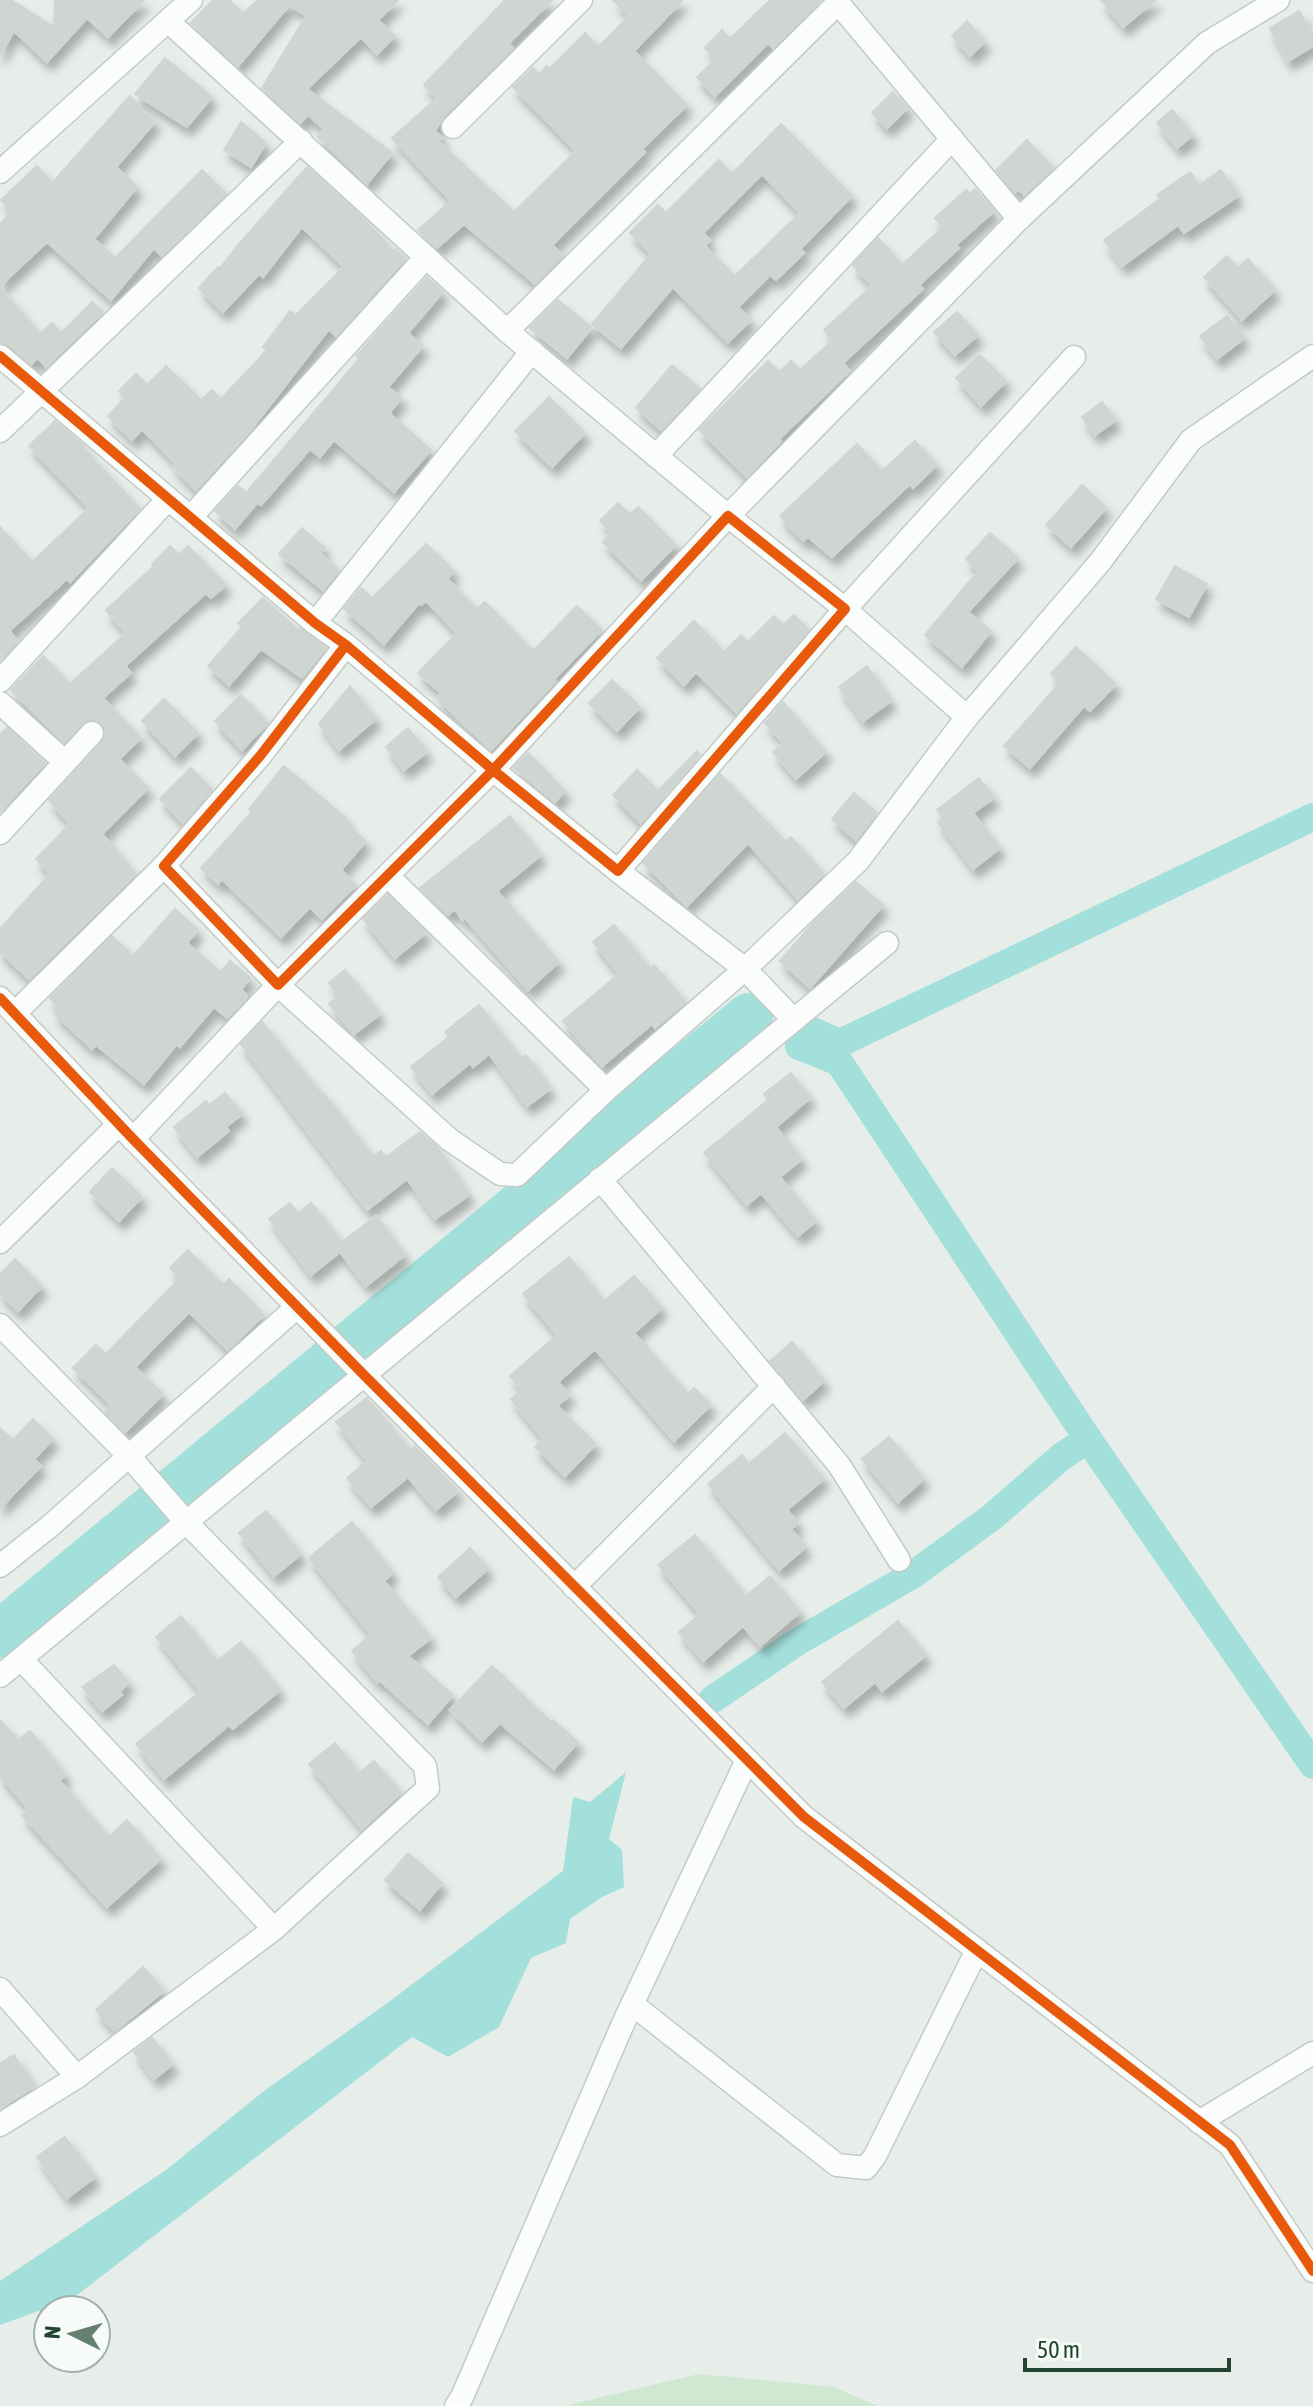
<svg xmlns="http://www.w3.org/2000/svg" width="1313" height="2406" font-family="'Asap Condensed',sans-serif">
	<defs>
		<filter id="shadow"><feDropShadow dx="5" dy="9" stdDeviation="4" flood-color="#0004"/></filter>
	</defs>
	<rect width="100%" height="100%" fill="#e7ede9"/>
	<path fill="#cfe8d1" d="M 699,2374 L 834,2387 L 877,2406 L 564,2406 Z"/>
	<path fill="#a4e0db" d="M 626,1772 L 609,1839 L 622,1850 L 624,1887 L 602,1897 L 570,1919 L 566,1943 L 531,1958 L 499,2027 L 448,2057 L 412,2037 L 72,2299 L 0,2325 L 0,2281 L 166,2170 L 264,2091 L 386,2004 L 563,1871 L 573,1797 L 590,1802 Z"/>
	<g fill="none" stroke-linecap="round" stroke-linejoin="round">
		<g stroke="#a4e0db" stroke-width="28">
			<path d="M 1088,1439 L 1313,1765"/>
			<path d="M 713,1699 L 797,1642 L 914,1574 L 992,1517 L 1061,1457 L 1088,1439 L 839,1062 L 799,1046 L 815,1032 L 840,1043 L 1313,817"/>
		</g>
		<path stroke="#a4e0db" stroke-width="48" d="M 0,1634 L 749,1017"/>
	</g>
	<g fill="#cfd6d2" stroke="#cfd6d2" stroke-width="2" fill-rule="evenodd" filter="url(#shadow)">
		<path d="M 0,0 L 11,0 L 54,27 L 55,0 L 144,0 L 108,37 L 87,18 L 47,62 L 14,31 L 0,55 Z"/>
		<path d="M 213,0 L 229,0 L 243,14 L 258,0 L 398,0 L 378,20 L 395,36 L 377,54 L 361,37 L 307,89 L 392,153 L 367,184 L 318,137 L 324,129 L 308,115 L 300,123 L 262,88 L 306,16 L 290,4 L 238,66 L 191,23 Z"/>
		<path d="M 505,0 L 552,0 L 509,43 L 513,48 L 443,117 L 435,131 L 442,138 L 438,141 L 514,212 L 576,151 L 513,87 L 533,68 L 539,74 L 547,66 L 550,68 L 585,33 L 598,47 L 629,16 L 613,0 L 683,0 L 634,51 L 687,105 L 642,149 L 645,152 L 552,245 L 563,255 L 535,284 L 464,224 L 437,248 L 418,230 L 451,201 L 392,138 L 437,98 L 424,85 Z"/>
		<path d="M 770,0 L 821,0 L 773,48 L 768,43 L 715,96 L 697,77 L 716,59 L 705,48 L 722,30 L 730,39 Z"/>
		<path d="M 1101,0 L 1156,0 L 1123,27 Z"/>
		<path d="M 1299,11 L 1313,35 L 1313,46 L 1288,61 L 1270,28 Z"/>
		<path d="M 967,21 L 985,42 L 970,56 L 952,36 Z"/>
		<path d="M 165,58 L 212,97 L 187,127 L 135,94 Z"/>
		<path d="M 893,92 L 908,108 L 887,128 L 872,113 Z"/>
		<path d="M 130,96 L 155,122 L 116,167 L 137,187 L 94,239 L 115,258 L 202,170 L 226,194 L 162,256 L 154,248 L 111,300 L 47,242 L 0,286 L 0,224 L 12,212 L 1,200 L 37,166 L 52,183 Z"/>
		<path d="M 1172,110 L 1193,135 L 1177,148 L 1157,123 Z"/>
		<path d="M 241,122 L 266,143 L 251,167 L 224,150 Z"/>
		<path d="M 781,124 L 852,196 L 800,249 L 804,253 L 776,280 L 770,275 L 738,307 L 751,320 L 728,342 L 673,287 L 621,348 L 592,324 L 651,254 L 630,233 L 658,205 L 666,213 L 719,160 L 732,174 ZM 762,174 L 800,213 L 735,276 L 705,246 L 710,240 L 703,233 Z"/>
		<path d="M 1027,140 L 1053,168 L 1024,195 L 1018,189 L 1015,192 L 996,170 Z"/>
		<path d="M 307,167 L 368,223 L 393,251 L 396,249 L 406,258 L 336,336 L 329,329 L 250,431 L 196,490 L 173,467 L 176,464 L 142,429 L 132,440 L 108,416 L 125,398 L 119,391 L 136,374 L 147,385 L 166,366 L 201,400 L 212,390 L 221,399 L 267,350 L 263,347 L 290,311 L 296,315 L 344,267 L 302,227 L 263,277 L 259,274 L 223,312 L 199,288 L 218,267 L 220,268 L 239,244 Z"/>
		<path d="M 1221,170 L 1238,196 L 1184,233 L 1178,225 L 1122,266 L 1104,240 L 1160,199 L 1157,195 L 1190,172 L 1199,185 Z"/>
		<path d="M 975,189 L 994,211 L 956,245 L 959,248 L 919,285 L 923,289 L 843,363 L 850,371 L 779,439 L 781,441 L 747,477 L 699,430 L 768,361 L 779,372 L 791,361 L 800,370 L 833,340 L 824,330 L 872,286 L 853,265 L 878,238 L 902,265 L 943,227 L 935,218 L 966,190 L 970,194 Z"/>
		<path d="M 1227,256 L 1238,268 L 1248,259 L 1275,290 L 1242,320 L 1204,277 Z"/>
		<path d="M 427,277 L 443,292 L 408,333 L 423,346 L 388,387 L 402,398 L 389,413 L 431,450 L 394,492 L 334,440 L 320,457 L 310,449 L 261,505 L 257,503 L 235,529 L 215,511 L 238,486 L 257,502 L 246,493 L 359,359 L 356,356 Z"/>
		<path d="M 0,288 L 40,334 L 52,323 L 61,333 L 92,302 L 103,312 L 46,367 L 38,358 L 31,364 L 9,345 L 0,342 Z"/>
		<path d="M 558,300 L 592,328 L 567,358 L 530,328 Z"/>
		<path d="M 957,312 L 978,335 L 955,355 L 934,332 Z"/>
		<path d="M 1227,316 L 1244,338 L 1217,359 L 1200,336 Z"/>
		<path d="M 980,355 L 1006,381 L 981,406 L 956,378 Z"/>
		<path d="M 672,365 L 700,389 L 661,430 L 636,408 Z"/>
		<path d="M 549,397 L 585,433 L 552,467 L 515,431 Z"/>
		<path d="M 1102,402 L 1116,420 L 1095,435 L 1082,417 Z"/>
		<path d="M 55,421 L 85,447 L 83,448 L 140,509 L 70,582 L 67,579 L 9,631 L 18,641 L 0,660 L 0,527 L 32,562 L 89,508 L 29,446 Z"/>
		<path d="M 915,441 L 937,465 L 913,488 L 910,484 L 832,557 L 808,537 L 803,541 L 780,516 L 857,444 L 882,471 Z"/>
		<path d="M 1082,485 L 1106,508 L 1071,547 L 1046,525 Z"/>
		<path d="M 618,503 L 630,515 L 638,507 L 676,545 L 641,580 L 603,542 L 612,533 L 600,521 Z"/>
		<path d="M 302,528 L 325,548 L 320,553 L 339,570 L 323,590 L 279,554 Z"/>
		<path d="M 990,533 L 1018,558 L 968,612 L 991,631 L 962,667 L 925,635 L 978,571 L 966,559 Z"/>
		<path d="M 426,544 L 454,571 L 447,579 L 477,609 L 485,602 L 533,651 L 577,606 L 602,630 L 554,679 L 556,681 L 491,750 L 437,698 L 441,693 L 418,673 L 457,633 L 426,601 L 421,605 L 419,603 L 384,644 L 344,609 L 361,588 L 372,598 Z"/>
		<path d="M 170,546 L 179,555 L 188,546 L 226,585 L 211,598 L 206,593 L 125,666 L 131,673 L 103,698 L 141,738 L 119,759 L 148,788 L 102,834 L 136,874 L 29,979 L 0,952 L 0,929 L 50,874 L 36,859 L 70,824 L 49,800 L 102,742 L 106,730 L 96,720 L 87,720 L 64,742 L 11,690 L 43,656 L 70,684 L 126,633 L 106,610 L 154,566 L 152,564 Z"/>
		<path d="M 1175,566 L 1207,584 L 1189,617 L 1156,599 Z"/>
		<path d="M 263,598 L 298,630 L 300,628 L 326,648 L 302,678 L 261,649 L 229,685 L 208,666 L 242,627 L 238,623 Z"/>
		<path d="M 794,615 L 809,630 L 737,713 L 696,672 L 684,685 L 657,658 L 694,621 L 724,652 L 741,635 L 748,642 L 774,616 L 783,625 Z"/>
		<path d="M 1076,647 L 1116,684 L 1090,711 L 1084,706 L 1030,768 L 1004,746 L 1060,683 L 1051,674 Z"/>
		<path d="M 867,666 L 891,701 L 863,721 L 839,687 Z"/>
		<path d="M 612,680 L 640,707 L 617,731 L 589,703 Z"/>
		<path d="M 350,686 L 376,719 L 339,750 L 319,724 Z"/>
		<path d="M 241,695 L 268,723 L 242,750 L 215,721 Z"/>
		<path d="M 164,699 L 198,733 L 175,756 L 142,721 Z"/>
		<path d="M 783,702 L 826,752 L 796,779 L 773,752 L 783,743 L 765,723 Z"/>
		<path d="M 7,728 L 45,763 L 0,812 L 0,735 Z"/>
		<path d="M 408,728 L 427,752 L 404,770 L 386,747 Z"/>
		<path d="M 697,751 L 700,755 L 641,823 L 613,795 L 637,770 L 658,791 Z"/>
		<path d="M 528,753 L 565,791 L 555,802 L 514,768 Z"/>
		<path d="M 284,766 L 347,819 L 344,822 L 366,841 L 341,870 L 356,885 L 322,919 L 310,907 L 281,937 L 222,879 L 218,884 L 201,868 L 252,812 L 249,809 Z"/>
		<path d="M 191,768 L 212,790 L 183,823 L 160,799 Z"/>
		<path d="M 720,774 L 786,842 L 791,837 L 824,874 L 798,899 L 748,843 L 687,906 L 643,863 Z"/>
		<path d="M 979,778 L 994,798 L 973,813 L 1000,848 L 973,869 L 938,822 L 943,818 L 937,810 Z"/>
		<path d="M 854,793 L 877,813 L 856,840 L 832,819 Z"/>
		<path d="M 510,816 L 541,855 L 497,891 L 559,962 L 528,990 L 465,918 L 462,920 L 455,909 L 448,915 L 420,888 Z"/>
		<path d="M 856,882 L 883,905 L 810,988 L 780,961 L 813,923 Z"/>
		<path d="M 388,895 L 426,933 L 395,958 L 363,919 Z"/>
		<path d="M 175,909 L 198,930 L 187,943 L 221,972 L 230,961 L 250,978 L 241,990 L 247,995 L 245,1000 L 227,1018 L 214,1007 L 180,1047 L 177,1044 L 144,1084 L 96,1045 L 92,1049 L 54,1013 L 59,1007 L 50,998 L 112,936 L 133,956 Z"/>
		<path d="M 614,925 L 650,969 L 654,965 L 686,1002 L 655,1028 L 652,1024 L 602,1066 L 563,1021 L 619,974 L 593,942 Z"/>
		<path d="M 345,970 L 380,1014 L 354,1034 L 329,1004 L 339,996 L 329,983 Z"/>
		<path d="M 479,1005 L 521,1059 L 526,1055 L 550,1089 L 527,1106 L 489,1054 L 473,1067 L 470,1063 L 432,1094 L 411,1067 L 449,1037 L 445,1032 Z"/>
		<path d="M 262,1022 L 322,1095 L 324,1094 L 373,1157 L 381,1151 L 386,1157 L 420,1132 L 437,1147 L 469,1195 L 435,1219 L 407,1179 L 367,1210 L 241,1044 Z"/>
		<path d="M 791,1073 L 810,1098 L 776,1127 L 802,1159 L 780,1177 L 816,1221 L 798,1236 L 761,1193 L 747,1205 L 704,1153 L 768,1100 L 764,1094 Z"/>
		<path d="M 225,1093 L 242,1114 L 226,1127 L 229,1131 L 197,1157 L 174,1127 L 206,1101 L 209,1105 Z"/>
		<path d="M 112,1168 L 142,1197 L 119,1221 L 90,1192 Z"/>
		<path d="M 290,1203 L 298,1214 L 311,1203 L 342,1242 L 376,1216 L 405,1255 L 366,1286 L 340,1252 L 311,1275 L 269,1219 Z"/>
		<path d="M 188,1250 L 223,1285 L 229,1279 L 264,1315 L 228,1350 L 189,1312 L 135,1367 L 163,1394 L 125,1432 L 105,1412 L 111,1405 L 73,1368 L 96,1345 L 106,1354 L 180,1278 L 170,1268 Z"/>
		<path d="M 569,1257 L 604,1301 L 634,1276 L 662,1308 L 634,1333 L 688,1394 L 694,1388 L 711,1405 L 674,1441 L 595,1349 L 558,1382 L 570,1395 L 557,1406 L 596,1444 L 565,1476 L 535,1447 L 543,1439 L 511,1399 L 522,1390 L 510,1376 L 557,1335 L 523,1294 Z"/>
		<path d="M 15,1259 L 42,1286 L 18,1311 L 0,1293 L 0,1274 Z"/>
		<path d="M 792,1342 L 824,1381 L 803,1400 L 770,1361 Z"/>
		<path d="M 367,1398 L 411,1451 L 415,1446 L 458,1491 L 436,1510 L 408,1477 L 371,1507 L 347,1478 L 367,1461 L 336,1422 Z"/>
		<path d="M 33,1419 L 53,1439 L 34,1459 L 41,1466 L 0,1508 L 0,1428 L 13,1440 Z"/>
		<path d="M 785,1433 L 824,1479 L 787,1510 L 798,1523 L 791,1529 L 806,1547 L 779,1570 L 708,1484 L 742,1455 L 749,1464 Z"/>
		<path d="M 889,1437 L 924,1479 L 898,1502 L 862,1459 Z"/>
		<path d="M 266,1511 L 301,1554 L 274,1576 L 239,1533 Z"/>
		<path d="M 352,1522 L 393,1573 L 384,1581 L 431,1638 L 408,1656 L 453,1695 L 428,1724 L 379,1680 L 377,1682 L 352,1651 L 371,1635 L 309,1558 Z"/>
		<path d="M 695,1535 L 746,1596 L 770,1576 L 800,1612 L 760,1646 L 743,1626 L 703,1661 L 679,1632 L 700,1614 L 658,1565 Z"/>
		<path d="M 470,1548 L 488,1569 L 456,1597 L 438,1577 Z"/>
		<path d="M 181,1616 L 217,1661 L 241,1642 L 280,1690 L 233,1729 L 229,1725 L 164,1779 L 136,1744 L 200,1692 L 156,1637 Z"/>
		<path d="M 898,1621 L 926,1655 L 882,1691 L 875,1682 L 844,1708 L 822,1682 Z"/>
		<path d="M 114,1665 L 129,1683 L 119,1692 L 122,1695 L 102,1711 L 82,1687 Z"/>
		<path d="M 492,1666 L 551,1722 L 553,1720 L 578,1742 L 554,1769 L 500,1723 L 482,1741 L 450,1710 Z"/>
		<path d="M 0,1720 L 18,1740 L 30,1731 L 66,1775 L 59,1780 L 109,1837 L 127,1820 L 161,1859 L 107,1907 L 22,1815 L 29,1809 L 0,1776 Z"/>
		<path d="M 335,1743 L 359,1773 L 374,1761 L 401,1793 L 362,1829 L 309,1764 Z"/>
		<path d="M 408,1853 L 442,1883 L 420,1910 L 385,1880 Z"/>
		<path d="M 143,1967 L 164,1991 L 115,2031 L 96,2010 Z"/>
		<path d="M 152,2038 L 173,2064 L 154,2079 L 134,2052 Z"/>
		<path d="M 14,2055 L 34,2087 L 0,2108 L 0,2063 Z"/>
		<path d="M 65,2137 L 95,2177 L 67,2198 L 37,2157 Z"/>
	</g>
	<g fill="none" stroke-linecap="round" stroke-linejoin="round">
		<defs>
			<g id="minor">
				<path d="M 836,0 L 838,3 L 507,331 L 728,516 L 1019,219 L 1207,43 L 1278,0"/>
				<path d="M 838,3 L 1019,219"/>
				<path d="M 169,22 L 507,331"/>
				<path d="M 453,127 L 581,0"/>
				<path d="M 0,172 L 191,0"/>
				<path d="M 0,356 L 315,623 L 346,645 L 493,770 L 618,871 L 845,609 L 728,516 L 493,770 L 278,985 L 164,866 L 260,756 L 346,645"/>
				<path d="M 0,431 L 301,141"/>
				<path d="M 656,456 L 952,139"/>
				<path d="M 191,517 L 426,257"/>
				<path d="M 315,623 L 532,351"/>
				<path d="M 0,681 L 168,499"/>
				<path d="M 0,703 L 65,762"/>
				<path d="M 967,717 L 845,609 L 1074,357"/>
				<path d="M 0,833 L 92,733"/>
				<path d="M 390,873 L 391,879 L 606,1090"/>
				<path d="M 0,998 L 133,1139 L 363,1374 L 804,1817 L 1230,2145 L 1313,2271"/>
				<path d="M 15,1013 L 164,866"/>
				<path d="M 794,1020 L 745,969 L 858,861 L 967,717 L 1100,562 L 1191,440 L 1313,356"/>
				<path d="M 133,1139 L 278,985 L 450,1140 L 500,1174 L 517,1175 L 606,1090 L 745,969 L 618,871"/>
				<path d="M 600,1179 L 839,1465 L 899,1560"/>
				<path d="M 0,1242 L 119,1124"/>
				<path d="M 0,1325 L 129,1456 L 186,1522 L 425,1766 L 428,1788 L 274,1929 L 21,1659"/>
				<path d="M 0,1566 L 49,1527 L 297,1307"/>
				<path d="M 574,1587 L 774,1386"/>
				<path d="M 0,1676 L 887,943"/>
				<path d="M 0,1989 L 77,2077 L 274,1929"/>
				<path d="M 632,2004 L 837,2165 L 866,2168 L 875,2156 L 977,1950"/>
				<path d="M 1199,2122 L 1313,2053"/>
				<path d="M 0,2125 L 77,2077"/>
				<path d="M 456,2406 L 462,2397 L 622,2026 L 747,1760"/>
			</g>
		</defs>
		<use href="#minor" stroke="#c4cac6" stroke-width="25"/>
		<use href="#minor" stroke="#fbfcfc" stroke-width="22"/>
		<defs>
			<g id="cycleway">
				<path d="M 0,356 L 315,623 L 346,645 L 493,770 L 618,871 L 845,609 L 728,516 L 493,770 L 278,985 L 164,866 L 260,756 L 346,645"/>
				<path d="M 0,998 L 133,1139 L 363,1374 L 804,1817 L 1230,2145 L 1313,2271"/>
			</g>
		</defs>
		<use href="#cycleway" stroke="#f6fbf7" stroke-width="15"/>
		<use href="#cycleway" stroke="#e8590c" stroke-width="10"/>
	</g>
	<g transform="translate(72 2334) rotate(275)"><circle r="38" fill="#f6fbf7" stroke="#a1b2a9" stroke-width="2"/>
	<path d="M0-6L14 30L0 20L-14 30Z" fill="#667f73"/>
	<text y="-12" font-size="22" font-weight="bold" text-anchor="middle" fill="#214433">N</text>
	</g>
	<path d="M1025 2358v12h204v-12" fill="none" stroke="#214433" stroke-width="4"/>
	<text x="1037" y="2358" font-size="24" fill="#214433" stroke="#f6fbf7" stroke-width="6" paint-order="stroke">50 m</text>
</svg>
